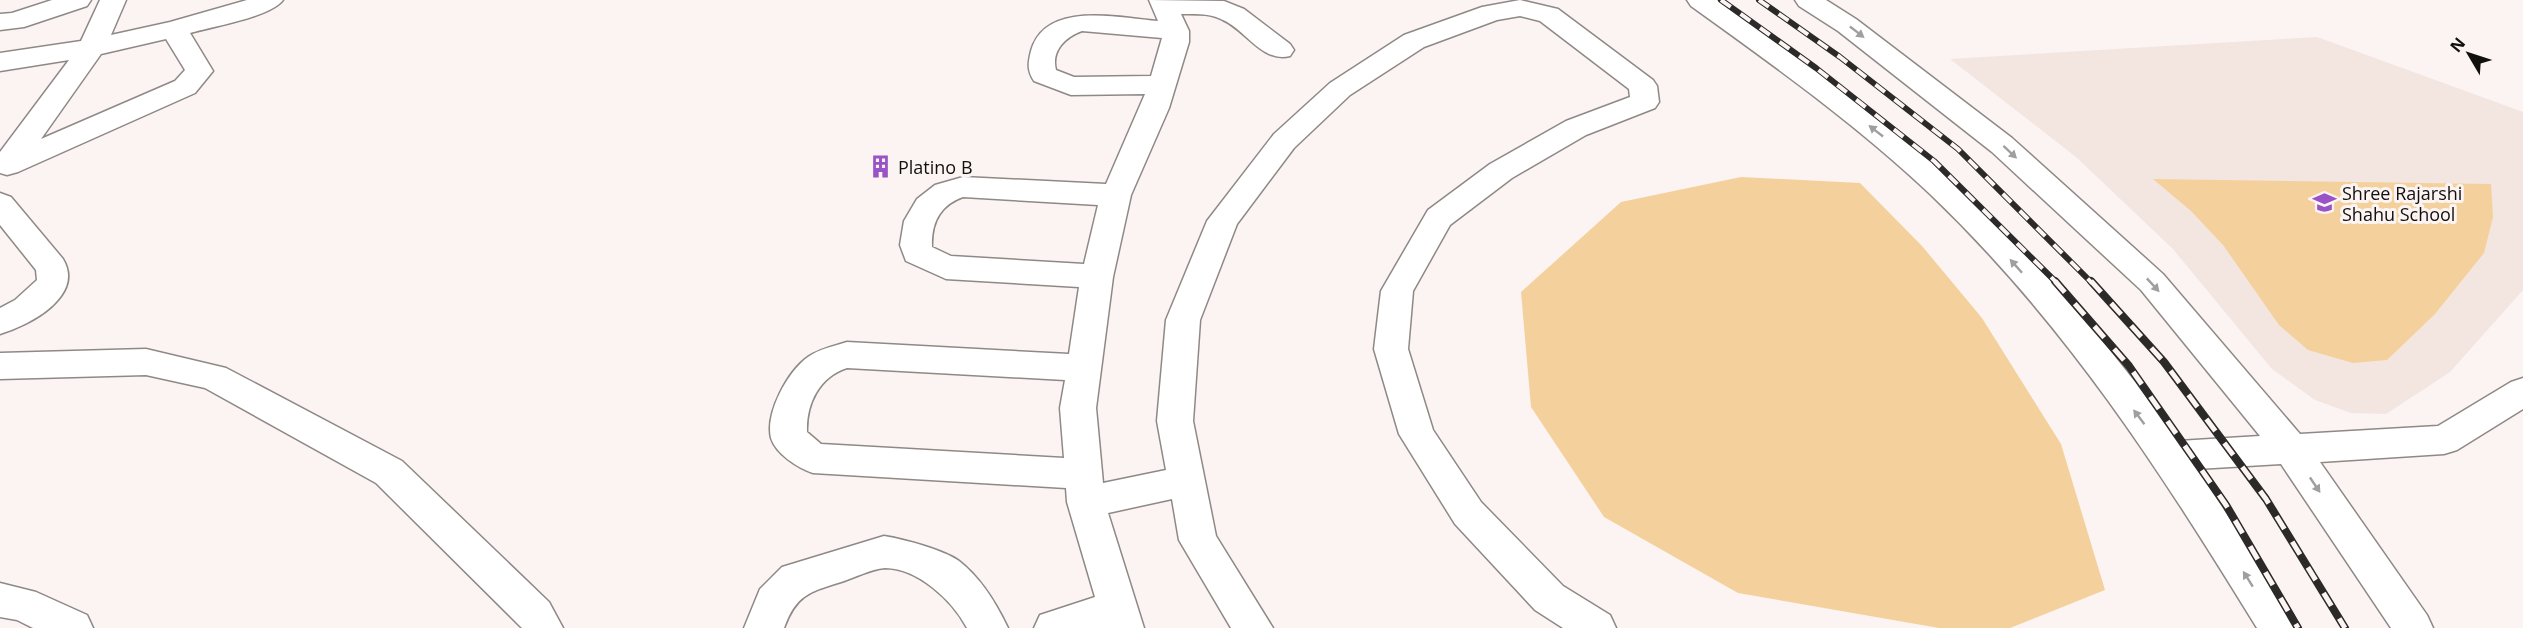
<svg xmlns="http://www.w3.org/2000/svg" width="2523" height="628" font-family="'Open Sans',sans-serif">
	<rect width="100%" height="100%" fill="#fbf4f2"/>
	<path fill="#f3e5df" d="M 2317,37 L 2523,112 L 2523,290 L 2450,372 L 2386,414 L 2351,413 L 2315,400 L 2272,369 L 2173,249 L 2076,157 L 1950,59 Z"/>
	<g fill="#f4d19c">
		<path d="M 1741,177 L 1860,183 L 1922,246 L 1982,318 L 2061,444 L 2105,590 L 2010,628 L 1939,628 L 1738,593 L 1604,517 L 1531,407 L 1521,292 L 1621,202 Z"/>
		<path d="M 2153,179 L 2491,184 L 2493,217 L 2484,253 L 2435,314 L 2387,360 L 2353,363 L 2308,350 L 2279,325 L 2223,245 L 2191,211 Z"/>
	</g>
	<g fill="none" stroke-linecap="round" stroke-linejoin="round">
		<defs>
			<g id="minor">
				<path d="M 52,0 L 91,0 L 87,6 L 24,27 L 0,30 L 0,14 L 12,13 Z"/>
				<path d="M 100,0 L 126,0 L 111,35 L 170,22 L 247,0 L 283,0 C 271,17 211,27 190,33 L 213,71 L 195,93 L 18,172 L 7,175 L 0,173 L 0,152 L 69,60 L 0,71 L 0,53 L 81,41 ZM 166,39 L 185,70 L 175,81 L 41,139 L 101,54 Z"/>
				<path d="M 1149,0 L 1224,1 L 1244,9 L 1290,44 L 1294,50 L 1290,56 C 1262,63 1246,30 1223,20 C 1210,13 1196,14 1181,14 L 1189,31 L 1189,42 L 1169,108 L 1131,195 L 1113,277 L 1096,408 L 1103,483 L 1166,470 L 1157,421 L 1166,320 L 1207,221 L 1274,134 L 1330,83 L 1404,35 L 1482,7 L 1520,0 L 1558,9 L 1653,80 L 1657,86 L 1659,102 L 1655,108 L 1586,135 L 1512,178 L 1450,225 L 1413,291 L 1408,349 L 1433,430 L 1481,502 L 1563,586 L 1610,615 L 1616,628 L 1563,628 L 1535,610 L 1455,524 L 1399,434 L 1374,349 L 1381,291 L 1428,210 L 1490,164 L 1566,121 L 1630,97 L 1629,89 L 1540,21 L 1520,16 L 1497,20 L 1424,47 L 1350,95 L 1294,148 L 1237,224 L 1200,320 L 1193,421 L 1216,536 L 1273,628 L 1231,628 L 1179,540 L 1172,499 L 1108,513 L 1144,628 L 1034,628 L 1040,615 L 1095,597 L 1067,502 L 1066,488 L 813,473 C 798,468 776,454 771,438 C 765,413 788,371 808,357 C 819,349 834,346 847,342 L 1069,354 L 1079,287 L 946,279 L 906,261 L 900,245 L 904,221 L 917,199 L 935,185 L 963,177 L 1106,184 L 1145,94 L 1071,95 L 1034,81 C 1027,70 1028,63 1031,51 C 1045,0 1119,18 1158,21 ZM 1082,31 L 1162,38 L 1151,76 L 1074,77 L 1056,70 C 1051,51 1065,37 1082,31 ZM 963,197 L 1098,205 L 1084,264 L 951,256 L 932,247 C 931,223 940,205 963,197 ZM 847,368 L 1065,380 L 1060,408 L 1064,458 L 821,444 L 807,432 C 806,404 819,377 847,368 Z"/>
				<path d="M 1687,0 L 1717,0 L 1834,83 L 1929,159 L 1995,221 L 2077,309 L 2135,382 L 2178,441 L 2260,436 L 2141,290 L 1992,152 L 1838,31 L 1799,6 L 1795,0 L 1826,0 L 1856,19 L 2012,138 L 2163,274 L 2300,434 L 2438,426 L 2511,382 L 2523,378 L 2523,409 L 2457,450 L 2444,454 L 2320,462 L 2427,615 L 2433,628 L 2391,628 L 2281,464 L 2197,469 L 2293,615 L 2299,628 L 2257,628 C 2159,469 2066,324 1930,194 C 1856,124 1773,65 1691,6 Z"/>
				<path d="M 0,193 L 11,197 L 63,259 C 85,296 30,325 0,334 L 0,308 L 15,300 L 37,280 L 36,270 L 0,225 Z"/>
				<path d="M 146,349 L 226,368 L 402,461 L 549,602 L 563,628 L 522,628 L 376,483 L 205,388 L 146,375 L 0,379 L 0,353 Z"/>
				<path d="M 884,536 C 903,539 944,550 959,561 C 981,578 996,603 1008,628 L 967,628 C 953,601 918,568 885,568 C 871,569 854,578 841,582 C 809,592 796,595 784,628 L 744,628 L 760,589 L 782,567 Z"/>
				<path d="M 0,583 L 36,592 L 87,615 L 93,628 L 33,628 L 17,620 L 0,617 Z"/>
			</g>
		</defs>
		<use href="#minor" stroke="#8f8986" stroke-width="3"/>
		<use href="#minor" fill="#fff" fill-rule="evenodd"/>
		<defs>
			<g id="rail-far1">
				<path d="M 1721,0 L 1816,68 L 1934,161 L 2057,283"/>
				<path d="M 1759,0 L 1840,57 L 1958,149 L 2092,283"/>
			</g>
			<g id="rail">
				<path d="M 2055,281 L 2129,366 L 2226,505 L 2298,628"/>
				<path d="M 2091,281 L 2164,362 L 2266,499 L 2345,628"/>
			</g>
		</defs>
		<use href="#rail-far1" stroke="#2c2a29" stroke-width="6"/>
		<use href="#rail" stroke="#2c2a29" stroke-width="8"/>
		<use href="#rail-far1" stroke="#fbf4f2" stroke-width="4" stroke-dasharray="12" stroke-linecap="butt"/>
		<use href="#rail" stroke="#fbf4f2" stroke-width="5" stroke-dasharray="15" stroke-linecap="butt"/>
	</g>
	<defs><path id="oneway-solid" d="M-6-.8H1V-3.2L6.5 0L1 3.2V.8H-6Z" transform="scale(1.5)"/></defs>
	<g fill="#a09f9f">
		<use href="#oneway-solid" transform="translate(1857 32) rotate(38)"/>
		<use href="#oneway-solid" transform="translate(1876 131) rotate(-142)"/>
		<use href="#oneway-solid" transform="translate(2010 152) rotate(43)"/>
		<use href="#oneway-solid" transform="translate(2016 266) rotate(-132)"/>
		<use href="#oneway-solid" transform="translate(2153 285) rotate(47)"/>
		<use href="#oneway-solid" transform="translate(2139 417) rotate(-127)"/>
		<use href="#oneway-solid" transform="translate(2315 485) rotate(56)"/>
		<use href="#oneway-solid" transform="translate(2248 579) rotate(-122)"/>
	</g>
	<defs>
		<symbol id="building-bare" viewBox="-9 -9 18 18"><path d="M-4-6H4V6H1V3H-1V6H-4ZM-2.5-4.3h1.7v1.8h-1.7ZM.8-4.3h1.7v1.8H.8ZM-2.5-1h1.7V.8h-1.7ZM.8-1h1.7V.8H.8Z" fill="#9a53c7" stroke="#fbf4f2" stroke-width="2.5" paint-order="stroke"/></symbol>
		<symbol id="school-bare" viewBox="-9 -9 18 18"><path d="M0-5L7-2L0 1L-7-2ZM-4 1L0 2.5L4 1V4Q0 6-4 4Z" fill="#9a53c7" stroke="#fbf4f2" stroke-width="2.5" paint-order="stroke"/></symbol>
	</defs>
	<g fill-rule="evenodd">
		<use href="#building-bare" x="864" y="150" width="33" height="33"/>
		<use href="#school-bare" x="2308" y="186" width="33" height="33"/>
	</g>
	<g text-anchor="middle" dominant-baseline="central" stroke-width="6" stroke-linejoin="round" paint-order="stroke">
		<g font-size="18" fill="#12100f" stroke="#fbf4f2" text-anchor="start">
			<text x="898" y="167">Platino B</text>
			<text x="2342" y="193">Shree Rajarshi<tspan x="2342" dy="21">Shahu School</tspan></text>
		</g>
	</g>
	<g transform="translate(2469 54) rotate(309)" stroke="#fbf4f2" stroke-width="4.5" paint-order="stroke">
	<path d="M0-4.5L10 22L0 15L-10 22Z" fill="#12100f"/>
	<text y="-9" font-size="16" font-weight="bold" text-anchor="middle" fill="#12100f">N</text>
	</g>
</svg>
